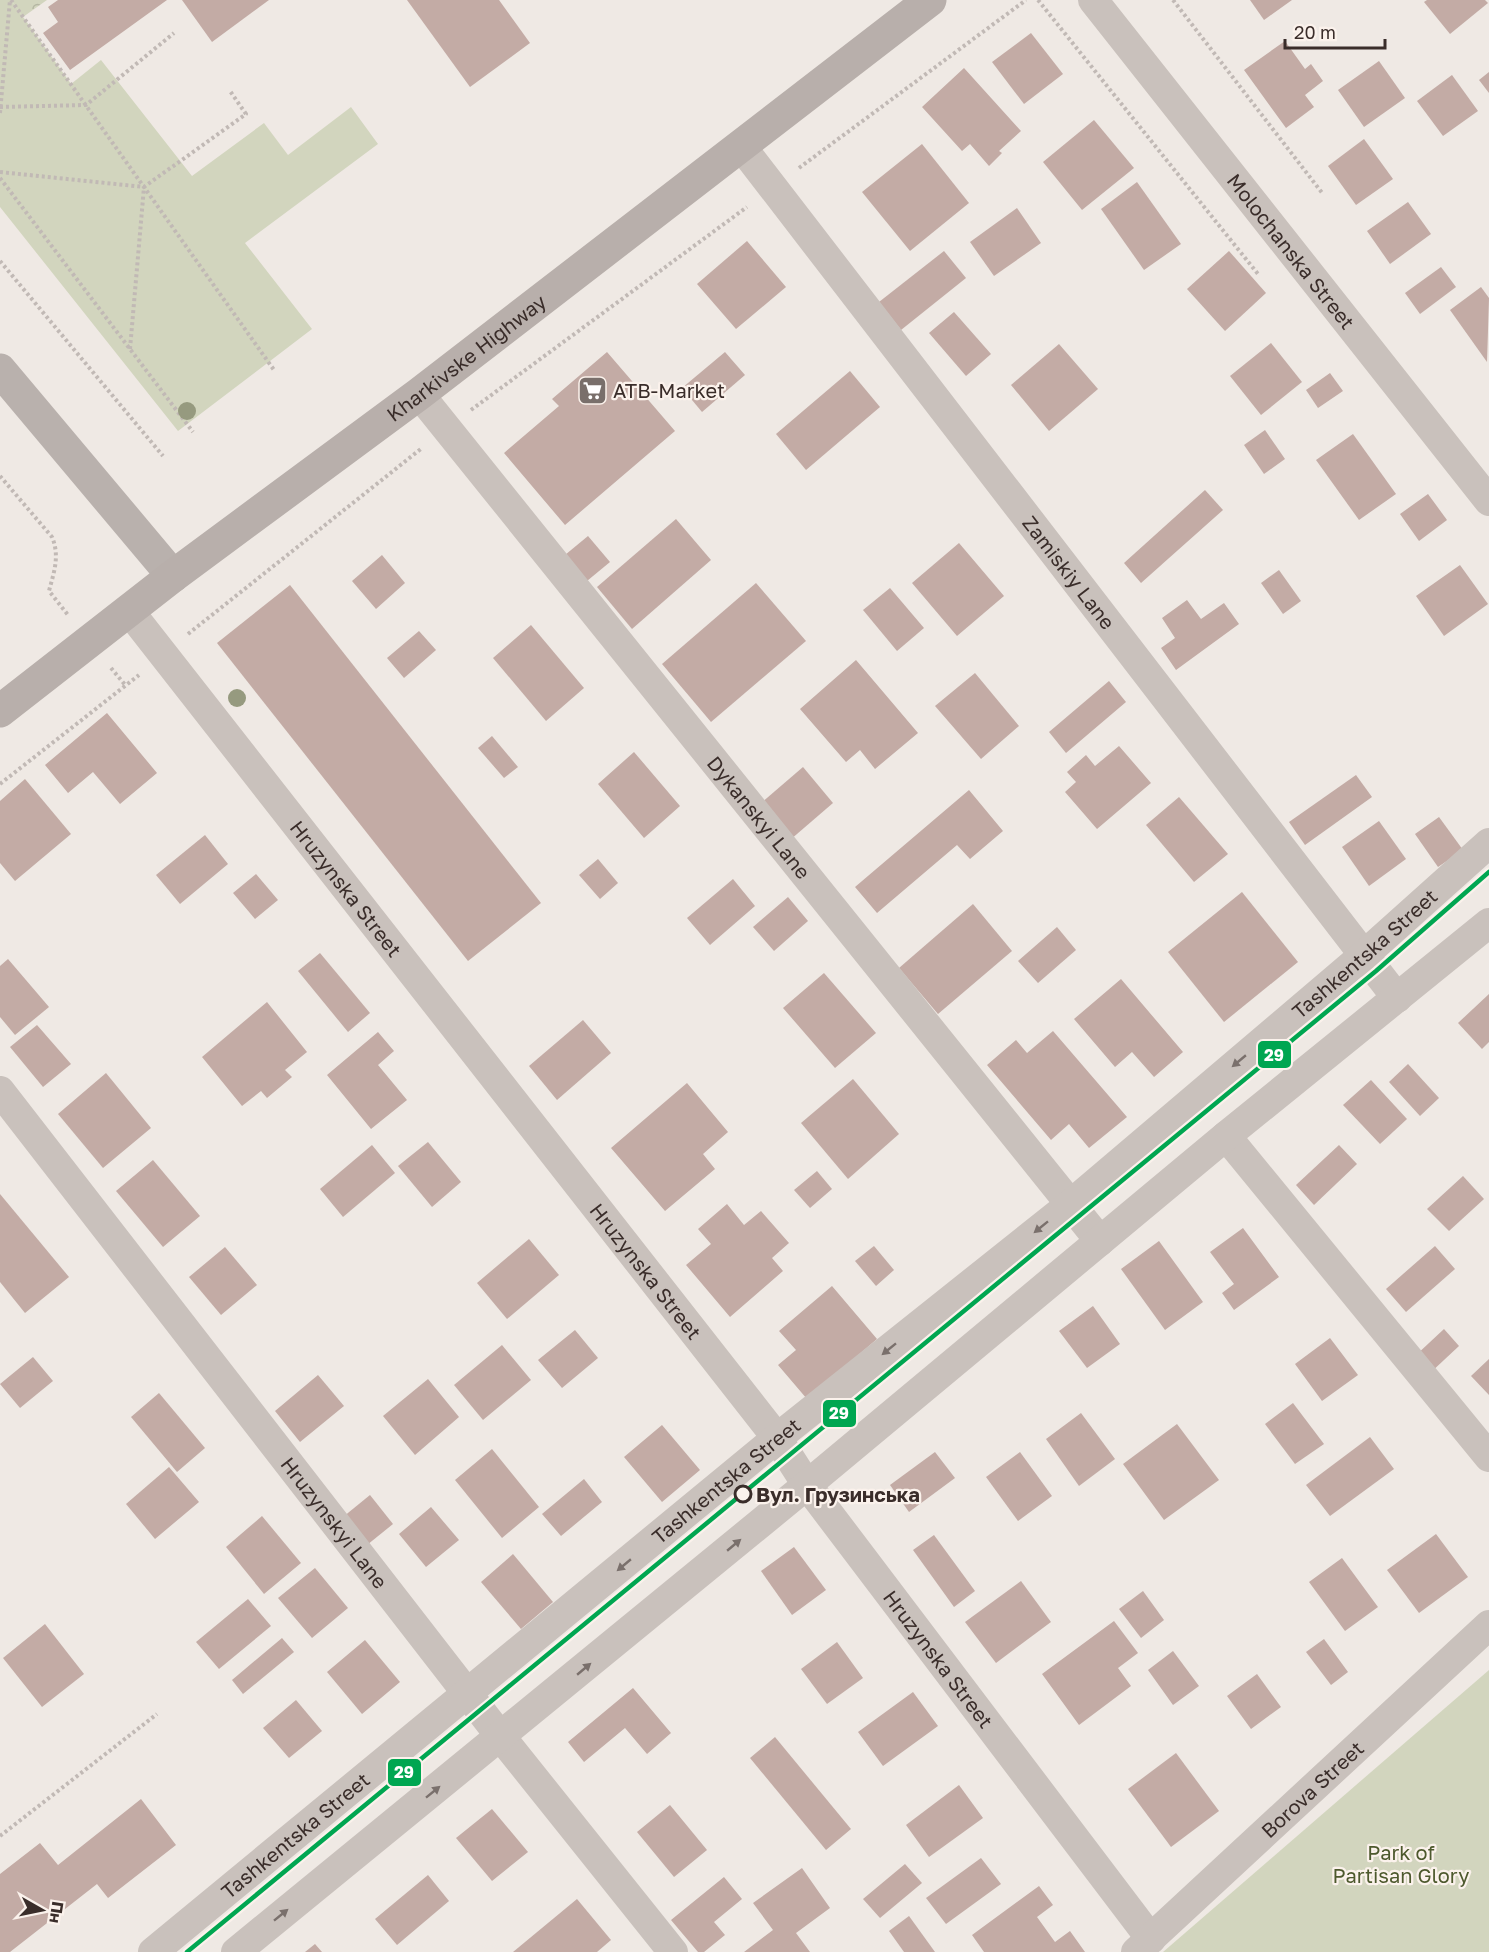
<svg xmlns="http://www.w3.org/2000/svg" width="1489" height="1952" font-family="'Golos Text',sans-serif">
	<defs>
		<pattern id="forest-crowns" width="20" height="18" patternUnits="userSpaceOnUse" patternTransform="scale(1.5)"><rect width="20" height="18" fill="#d2d5be"/><path d="M2 6a3 3 0 1 1 6 0M12 15a3 3 0 1 1 6 0" fill="none" stroke="#b5b7a3"/></pattern>
	</defs>
	<rect width="100%" height="100%" fill="#efe9e4"/>
	<g fill="#d2d5be">
		<path d="M 0,0 L 11,0 L 71,84 L 101,60 L 192,176 L 264,123 L 288,155 L 351,107 L 378,144 L 245,243 L 312,329 L 178,431 L 0,207 Z"/>
		<path d="M 1489,1670 L 1489,1952 L 1163,1952 Z"/>
	</g>
	<path fill="url(#forest-crowns)" d="M 11,0 L 47,0 L 23,17 Z"/>
	<g fill="#c3aba5">
		<path d="M 58,0 L 167,0 L 70,70 L 43,33 L 58,22 L 48,7 Z"/>
		<path d="M 182,0 L 269,0 L 212,42 Z"/>
		<path d="M 407,0 L 499,0 L 530,43 L 470,87 Z"/>
		<path d="M 1250,0 L 1292,0 L 1264,20 Z"/>
		<path d="M 1427,0 L 1485,0 L 1488,3 L 1450,34 L 1424,2 Z"/>
		<path d="M 1031,33 L 1063,74 L 1024,104 L 992,62 Z"/>
		<path d="M 1285,41 L 1305,69 L 1311,64 L 1323,81 L 1305,95 L 1314,107 L 1286,128 L 1244,70 Z"/>
		<path d="M 1379,61 L 1405,98 L 1364,127 L 1338,90 Z"/>
		<path d="M 964,68 L 1021,131 L 999,151 L 1002,153 L 989,166 L 970,144 L 962,151 L 922,107 Z"/>
		<path d="M 1489,72 L 1489,93 L 1479,80 Z"/>
		<path d="M 1452,75 L 1478,111 L 1443,136 L 1417,101 Z"/>
		<path d="M 1094,120 L 1134,168 L 1082,210 L 1043,162 Z"/>
		<path d="M 1364,139 L 1393,179 L 1356,205 L 1328,166 Z"/>
		<path d="M 922,144 L 969,203 L 910,251 L 862,192 Z"/>
		<path d="M 1137,182 L 1181,244 L 1144,270 L 1101,209 Z"/>
		<path d="M 1408,202 L 1431,234 L 1390,264 L 1367,231 Z"/>
		<path d="M 1017,208 L 1041,243 L 994,276 L 970,242 Z"/>
		<path d="M 747,241 L 786,287 L 736,329 L 697,284 Z"/>
		<path d="M 944,251 L 966,278 L 901,330 L 879,302 Z"/>
		<path d="M 1229,251 L 1266,293 L 1225,331 L 1187,289 Z"/>
		<path d="M 1441,267 L 1456,287 L 1420,314 L 1405,293 Z"/>
		<path d="M 1481,287 L 1489,298 L 1487,362 L 1450,310 Z"/>
		<path d="M 954,312 L 991,354 L 966,376 L 929,333 Z"/>
		<path d="M 1271,343 L 1302,382 L 1261,415 L 1230,376 Z"/>
		<path d="M 1059,344 L 1098,389 L 1049,431 L 1011,385 Z"/>
		<path d="M 607,352 L 675,431 L 565,525 L 504,453 L 559,406 L 552,399 Z"/>
		<path d="M 725,352 L 745,375 L 702,412 L 682,388 Z"/>
		<path d="M 850,371 L 880,407 L 806,470 L 776,434 Z"/>
		<path d="M 1330,373 L 1343,391 L 1318,408 L 1306,390 Z"/>
		<path d="M 1265,430 L 1285,459 L 1264,474 L 1244,445 Z"/>
		<path d="M 1353,434 L 1396,494 L 1359,520 L 1316,460 Z"/>
		<path d="M 1205,490 L 1223,510 L 1141,583 L 1124,563 Z"/>
		<path d="M 1428,494 L 1447,520 L 1419,541 L 1400,514 Z"/>
		<path d="M 676,519 L 711,560 L 632,629 L 597,587 Z"/>
		<path d="M 588,536 L 610,562 L 587,581 L 565,555 Z"/>
		<path d="M 959,543 L 1004,596 L 957,636 L 912,583 Z"/>
		<path d="M 382,555 L 405,583 L 376,609 L 352,581 Z"/>
		<path d="M 1460,565 L 1488,604 L 1444,636 L 1416,596 Z"/>
		<path d="M 1279,570 L 1301,601 L 1283,614 L 1261,583 Z"/>
		<path d="M 756,583 L 806,641 L 711,722 L 662,664 Z"/>
		<path d="M 290,585 L 541,903 L 468,961 L 217,643 Z"/>
		<path d="M 890,588 L 924,628 L 897,651 L 863,610 Z"/>
		<path d="M 1187,600 L 1201,619 L 1224,603 L 1239,624 L 1176,670 L 1161,648 L 1175,638 L 1162,618 Z"/>
		<path d="M 531,625 L 584,688 L 546,721 L 493,658 Z"/>
		<path d="M 419,631 L 436,650 L 404,678 L 387,658 Z"/>
		<path d="M 856,660 L 918,733 L 875,769 L 860,750 L 846,762 L 800,709 Z"/>
		<path d="M 975,673 L 1019,726 L 981,759 L 935,706 Z"/>
		<path d="M 1109,681 L 1126,702 L 1066,753 L 1049,732 Z"/>
		<path d="M 107,713 L 157,773 L 120,804 L 93,772 L 68,793 L 45,765 Z"/>
		<path d="M 492,736 L 518,767 L 504,778 L 478,748 Z"/>
		<path d="M 1119,746 L 1151,783 L 1097,829 L 1065,792 L 1076,782 L 1067,772 L 1086,755 L 1095,766 Z"/>
		<path d="M 634,752 L 680,806 L 644,838 L 598,784 Z"/>
		<path d="M 803,767 L 833,803 L 790,840 L 760,804 Z"/>
		<path d="M 1356,775 L 1372,797 L 1305,845 L 1289,822 Z"/>
		<path d="M 25,779 L 71,834 L 15,881 L 0,863 L 0,801 Z"/>
		<path d="M 969,790 L 1003,831 L 970,859 L 957,845 L 877,913 L 855,887 Z"/>
		<path d="M 1179,797 L 1228,854 L 1194,882 L 1146,825 Z"/>
		<path d="M 1439,817 L 1463,850 L 1438,867 L 1415,834 Z"/>
		<path d="M 1379,821 L 1406,859 L 1369,886 L 1342,847 Z"/>
		<path d="M 205,835 L 228,864 L 180,904 L 156,875 Z"/>
		<path d="M 598,859 L 618,883 L 600,899 L 579,875 Z"/>
		<path d="M 256,874 L 278,900 L 255,919 L 233,893 Z"/>
		<path d="M 733,879 L 755,906 L 710,945 L 687,918 Z"/>
		<path d="M 1242,892 L 1298,962 L 1224,1022 L 1168,952 Z"/>
		<path d="M 788,897 L 808,921 L 774,951 L 753,927 Z"/>
		<path d="M 973,904 L 1012,951 L 938,1014 L 899,968 Z"/>
		<path d="M 1057,927 L 1076,950 L 1038,983 L 1018,961 Z"/>
		<path d="M 320,953 L 370,1013 L 348,1032 L 298,971 Z"/>
		<path d="M 8,959 L 49,1007 L 15,1035 L 0,1017 L 0,966 Z"/>
		<path d="M 824,973 L 876,1033 L 835,1068 L 783,1008 Z"/>
		<path d="M 1121,979 L 1183,1052 L 1154,1077 L 1132,1052 L 1115,1067 L 1074,1019 Z"/>
		<path d="M 1489,994 L 1489,1042 L 1482,1049 L 1458,1023 Z"/>
		<path d="M 267,1002 L 307,1052 L 285,1070 L 292,1077 L 267,1098 L 261,1091 L 242,1106 L 202,1057 Z"/>
		<path d="M 583,1020 L 611,1053 L 557,1100 L 529,1066 Z"/>
		<path d="M 37,1025 L 71,1064 L 43,1087 L 10,1047 Z"/>
		<path d="M 1053,1031 L 1127,1117 L 1089,1148 L 1069,1124 L 1051,1140 L 987,1065 L 1016,1040 L 1027,1053 Z"/>
		<path d="M 378,1032 L 394,1051 L 378,1065 L 407,1100 L 371,1129 L 327,1075 Z"/>
		<path d="M 1408,1064 L 1439,1098 L 1420,1116 L 1389,1082 Z"/>
		<path d="M 106,1073 L 151,1128 L 103,1168 L 58,1114 Z"/>
		<path d="M 853,1079 L 899,1134 L 848,1179 L 801,1123 Z"/>
		<path d="M 1371,1080 L 1407,1119 L 1380,1144 L 1343,1105 Z"/>
		<path d="M 687,1083 L 728,1132 L 703,1154 L 715,1169 L 665,1211 L 611,1148 Z"/>
		<path d="M 428,1142 L 461,1182 L 432,1207 L 398,1166 Z"/>
		<path d="M 372,1145 L 395,1173 L 343,1217 L 320,1189 Z"/>
		<path d="M 1339,1145 L 1357,1164 L 1314,1205 L 1296,1185 Z"/>
		<path d="M 153,1160 L 200,1216 L 163,1247 L 116,1191 Z"/>
		<path d="M 817,1171 L 832,1189 L 810,1208 L 794,1190 Z"/>
		<path d="M 1463,1176 L 1484,1199 L 1449,1231 L 1427,1209 Z"/>
		<path d="M 0,1194 L 69,1277 L 25,1313 L 0,1282 Z"/>
		<path d="M 727,1204 L 744,1225 L 761,1211 L 789,1243 L 772,1258 L 783,1271 L 730,1317 L 686,1265 L 711,1244 L 698,1229 Z"/>
		<path d="M 1243,1228 L 1279,1277 L 1234,1310 L 1222,1293 L 1234,1284 L 1210,1252 Z"/>
		<path d="M 529,1239 L 559,1275 L 507,1319 L 477,1283 Z"/>
		<path d="M 1159,1241 L 1203,1302 L 1165,1330 L 1121,1269 Z"/>
		<path d="M 874,1246 L 894,1270 L 876,1286 L 855,1261 Z"/>
		<path d="M 1435,1246 L 1455,1269 L 1406,1312 L 1386,1289 Z"/>
		<path d="M 225,1247 L 257,1285 L 221,1315 L 189,1277 Z"/>
		<path d="M 832,1286 L 877,1339 L 807,1399 L 778,1365 L 796,1350 L 779,1331 Z"/>
		<path d="M 1093,1306 L 1120,1344 L 1087,1368 L 1059,1331 Z"/>
		<path d="M 1444,1329 L 1459,1346 L 1429,1374 L 1414,1357 Z"/>
		<path d="M 575,1330 L 598,1358 L 562,1388 L 538,1360 Z"/>
		<path d="M 1330,1338 L 1358,1375 L 1322,1401 L 1295,1364 Z"/>
		<path d="M 502,1345 L 531,1380 L 483,1420 L 454,1385 Z"/>
		<path d="M 33,1357 L 53,1381 L 20,1408 L 0,1384 Z"/>
		<path d="M 1489,1359 L 1489,1395 L 1471,1376 Z"/>
		<path d="M 318,1375 L 344,1406 L 300,1442 L 275,1411 Z"/>
		<path d="M 428,1379 L 459,1417 L 415,1455 L 383,1416 Z"/>
		<path d="M 159,1393 L 205,1448 L 177,1472 L 131,1417 Z"/>
		<path d="M 1293,1403 L 1324,1444 L 1295,1464 L 1265,1424 Z"/>
		<path d="M 1081,1413 L 1115,1459 L 1079,1486 L 1046,1439 Z"/>
		<path d="M 1177,1424 L 1219,1480 L 1164,1520 L 1123,1464 Z"/>
		<path d="M 662,1425 L 700,1470 L 662,1502 L 624,1457 Z"/>
		<path d="M 1370,1437 L 1394,1469 L 1330,1516 L 1306,1485 Z"/>
		<path d="M 492,1449 L 539,1507 L 502,1538 L 455,1480 Z"/>
		<path d="M 935,1452 L 955,1478 L 909,1512 L 890,1485 Z"/>
		<path d="M 1020,1452 L 1052,1496 L 1018,1521 L 986,1477 Z"/>
		<path d="M 169,1467 L 199,1502 L 155,1539 L 126,1504 Z"/>
		<path d="M 584,1479 L 602,1502 L 561,1536 L 542,1514 Z"/>
		<path d="M 370,1495 L 393,1524 L 367,1545 L 343,1517 Z"/>
		<path d="M 431,1507 L 459,1540 L 426,1567 L 399,1534 Z"/>
		<path d="M 262,1516 L 301,1563 L 264,1594 L 226,1547 Z"/>
		<path d="M 1436,1534 L 1468,1577 L 1419,1613 L 1387,1570 Z"/>
		<path d="M 934,1535 L 975,1591 L 954,1607 L 913,1550 Z"/>
		<path d="M 794,1547 L 826,1590 L 792,1615 L 761,1571 Z"/>
		<path d="M 513,1554 L 553,1602 L 521,1629 L 481,1582 Z"/>
		<path d="M 1342,1558 L 1378,1607 L 1345,1631 L 1309,1582 Z"/>
		<path d="M 315,1568 L 348,1608 L 312,1638 L 278,1598 Z"/>
		<path d="M 1021,1581 L 1051,1622 L 996,1663 L 965,1622 Z"/>
		<path d="M 1143,1591 L 1164,1620 L 1141,1638 L 1119,1609 Z"/>
		<path d="M 248,1599 L 271,1626 L 219,1669 L 196,1642 Z"/>
		<path d="M 1114,1621 L 1138,1653 L 1118,1668 L 1131,1686 L 1079,1725 L 1042,1674 Z"/>
		<path d="M 45,1624 L 84,1674 L 42,1707 L 3,1658 Z"/>
		<path d="M 282,1638 L 294,1652 L 243,1694 L 232,1680 Z"/>
		<path d="M 1324,1639 L 1348,1672 L 1331,1685 L 1306,1652 Z"/>
		<path d="M 365,1640 L 400,1682 L 362,1714 L 327,1672 Z"/>
		<path d="M 837,1642 L 863,1678 L 827,1704 L 801,1669 Z"/>
		<path d="M 1173,1651 L 1199,1686 L 1173,1705 L 1148,1670 Z"/>
		<path d="M 1257,1674 L 1281,1707 L 1251,1729 L 1227,1696 Z"/>
		<path d="M 633,1688 L 671,1733 L 647,1754 L 625,1728 L 584,1762 L 568,1742 Z"/>
		<path d="M 913,1692 L 938,1726 L 883,1766 L 858,1732 Z"/>
		<path d="M 296,1700 L 322,1731 L 289,1758 L 263,1728 Z"/>
		<path d="M 775,1737 L 851,1829 L 826,1850 L 750,1758 Z"/>
		<path d="M 1176,1753 L 1219,1811 L 1171,1847 L 1128,1789 Z"/>
		<path d="M 959,1785 L 983,1818 L 929,1857 L 906,1825 Z"/>
		<path d="M 141,1799 L 176,1845 L 108,1898 L 97,1884 L 10,1952 L 0,1952 L 0,1874 L 40,1843 L 58,1865 Z"/>
		<path d="M 670,1805 L 707,1850 L 674,1877 L 637,1832 Z"/>
		<path d="M 492,1809 L 528,1852 L 492,1881 L 456,1838 Z"/>
		<path d="M 981,1858 L 1001,1884 L 946,1924 L 926,1898 Z"/>
		<path d="M 905,1864 L 922,1883 L 880,1918 L 863,1899 Z"/>
		<path d="M 802,1868 L 830,1908 L 796,1933 L 810,1952 L 744,1952 L 773,1930 L 753,1903 Z"/>
		<path d="M 428,1875 L 449,1901 L 397,1945 L 375,1919 Z"/>
		<path d="M 724,1877 L 742,1899 L 714,1922 L 725,1935 L 704,1952 L 698,1952 L 671,1920 Z"/>
		<path d="M 1039,1886 L 1053,1905 L 1037,1917 L 1055,1942 L 1070,1931 L 1085,1952 L 984,1952 L 972,1935 Z"/>
		<path d="M 577,1899 L 611,1940 L 597,1952 L 513,1952 Z"/>
		<path d="M 909,1916 L 935,1952 L 904,1952 L 889,1931 Z"/>
		<path d="M 315,1944 L 322,1952 L 305,1952 Z"/>
	</g>
	<g fill="none" stroke-linecap="round" stroke-linejoin="round">
		<g stroke="#c1b9b5" stroke-width="4" stroke-dasharray="3 3" stroke-linecap="butt">
			<path d="M 11,0 L 274,370"/>
			<path d="M 1038,0 L 1258,274"/>
			<path d="M 1173,0 L 1323,194"/>
			<path d="M 0,107 L 86,105 L 174,33"/>
			<path d="M 0,113 L 10,0"/>
			<path d="M 799,168 L 1026,0"/>
			<path d="M 0,172 L 144,187 L 246,114 L 230,91"/>
			<path d="M 0,178 L 193,432"/>
			<path d="M 0,261 L 163,456"/>
			<path d="M 130,349 L 144,187"/>
			<path d="M 471,410 L 747,207"/>
			<path d="M 0,476 L 52,537 C 60,556 54,572 49,591 L 68,615"/>
			<path d="M 188,634 L 422,448"/>
			<path d="M 111,668 L 126,686"/>
			<path d="M 0,784 L 139,675"/>
			<path d="M 0,1836 L 157,1714"/>
		</g>
		<g stroke="#c9c1bc" stroke-width="30">
			<path id="s1" d="M 1093,0 L 1489,501"/>
			<path id="s2" d="M 741,146 L 1397,998"/>
			<path id="s3" d="M 419,394 L 1100,1241"/>
			<path id="s4" d="M 130,612 L 777,1438 L 807,1485 L 1151,1939"/>
			<path id="s5" d="M 0,1091 L 501,1737 L 673,1952"/>
			<path d="M 1226,1136 L 1489,1457"/>
			<path id="s6" d="M 153,1952 L 777,1438 L 1071,1204 L 1364,955 L 1489,843"/>
			<path d="M 236,1952 L 807,1485 L 1226,1136 L 1489,923"/>
			<path id="s7" d="M 1136,1952 L 1489,1625"/>
		</g>
		<path stroke="#b9b1ad" stroke-width="33" d="M 0,370 L 173,576"/>
		<path stroke="#b8afab" stroke-width="33" id="s8" d="M 0,711 L 173,576 L 419,394 L 930,0"/>
		<defs>
			<path id="tram-1" d="M 187,1952 L 1376,971 L 1489,872"/>
		</defs>
		<use href="#tram-1" stroke="#fbf2ec" stroke-width="9"/>
		<use href="#tram-1" stroke="#00a651" stroke-width="4.5"/>
	</g>
	<g fill="#969a7f">
		<circle cx="187" cy="411" r="9"/>
		<circle cx="237" cy="698" r="9"/>
	</g>
	<defs><path id="oneway-solid" d="M-6-.8H1V-3.2L6.5 0L1 3.2V.8H-6Z" transform="scale(1.5)"/></defs>
	<g fill="#7a706c">
		<use href="#oneway-solid" transform="translate(1239 1061) rotate(140)"/>
		<use href="#oneway-solid" transform="translate(1041 1227) rotate(141)"/>
		<use href="#oneway-solid" transform="translate(889 1349) rotate(141)"/>
		<use href="#oneway-solid" transform="translate(734 1545) rotate(-40)"/>
		<use href="#oneway-solid" transform="translate(624 1565) rotate(140)"/>
		<use href="#oneway-solid" transform="translate(584 1669) rotate(-40)"/>
		<use href="#oneway-solid" transform="translate(433 1792) rotate(-39)"/>
		<use href="#oneway-solid" transform="translate(281 1915) rotate(-39)"/>
	</g>
	<defs>
		<symbol id="supermarket-square" viewBox="-11 -11 22 22"><rect x="-9" y="-9" width="18" height="18" rx="4" fill="#796f6b" stroke="#fbf2ec"/><path d="M-6-5.5h2.5l.6 2H6L4.5 2H-2.5L-4.4-4H-6ZM-1.5 3.2a1.3 1.3 0 1 0 .1 0ZM3 3.2a1.3 1.3 0 1 0 .1 0Z" fill="#fff"/></symbol>
	</defs>
	<g fill-rule="evenodd">
		<use href="#supermarket-square" x="576" y="374" width="33" height="33"/>
	</g>
	<circle fill="#fbf2ec" stroke="#3a2d2a" stroke-width="3" cx="743" cy="1494" r="8"/>
	<g text-anchor="middle" dominant-baseline="central" stroke-width="4.5" stroke-linejoin="round" paint-order="stroke">
		<g font-size="20" fill="#3a2d2a" stroke="#fbf2ec">
			<text stroke="none"><textPath href="#s1" startOffset="320">Molochanska Street</textPath></text>
			<text stroke="none"><textPath href="#s8" startOffset="585">Kharkivske Highway</textPath></text>
			<text stroke="none"><textPath href="#s2" startOffset="538">Zamiskiy Lane</textPath></text>
			<text stroke="none"><textPath href="#s3" startOffset="543">Dykanskyi Lane</textPath></text>
			<text stroke="none"><textPath href="#s4" startOffset="351">Hruzynska Street</textPath></text>
			<text stroke="none"><textPath href="#s6" startOffset="1570">Tashkentska Street</textPath></text>
			<text stroke="none"><textPath href="#s4" startOffset="837">Hruzynska Street</textPath></text>
			<text stroke="none"><textPath href="#s6" startOffset="742">Tashkentska Street</textPath></text>
			<text stroke="none"><textPath href="#s5" startOffset="546">Hruzynskyi Lane</textPath></text>
			<text stroke="none"><textPath href="#s4" startOffset="1323">Hruzynska Street</textPath></text>
			<text stroke="none"><textPath href="#s7" startOffset="240">Borova Street</textPath></text>
			<text stroke="none"><textPath href="#s6" startOffset="184">Tashkentska Street</textPath></text>
		</g>
		<g font-size="20" fill="#3a2d2a" stroke="#fbf2ec" text-anchor="start">
			<text x="613" y="390">АТB-Market</text>
		</g>
		<g font-size="20" font-weight="bold" fill="#3a2d2a" stroke="#fbf2ec" text-anchor="start">
			<text x="756" y="1494">Вул. Грузинська</text>
		</g>
		<g font-size="20" fill="#4d592d" stroke="#fbf2ec">
			<text x="1401" y="1852">Park of<tspan x="1401" dy="23">Partisan Glory</tspan></text>
		</g>
	</g>
	<g stroke="#fbf2ec" stroke-width="2">
		<rect x="1257" y="1040" width="35" height="29" rx="6" fill="#00a651"/>
		<rect x="822" y="1399" width="35" height="29" rx="6" fill="#00a651"/>
		<rect x="387" y="1758" width="35" height="29" rx="6" fill="#00a651"/>
	</g>
	<g font-size="16" text-anchor="middle" font-weight="bold" fill="#fff">
		<text x="1274" y="1061">29</text>
		<text x="839" y="1419">29</text>
		<text x="404" y="1778">29</text>
	</g>
	<g transform="translate(42 1910) rotate(99)" stroke="#fbf2ec" stroke-width="4.5" paint-order="stroke">
	<path d="M0-4.5L10 22L0 15L-10 22Z" fill="#3a2d2a"/>
	<text y="-9" font-size="16" font-weight="bold" text-anchor="middle" fill="#3a2d2a">Пн</text>
	</g>
	<path d="M1285 39v9h100v-9" fill="none" stroke="#3a2d2a" stroke-width="3"/>
	<text x="1294" y="39" font-size="18" fill="#3a2d2a" stroke="#fbf2ec" stroke-width="4.5" paint-order="stroke">20 m</text>
</svg>
